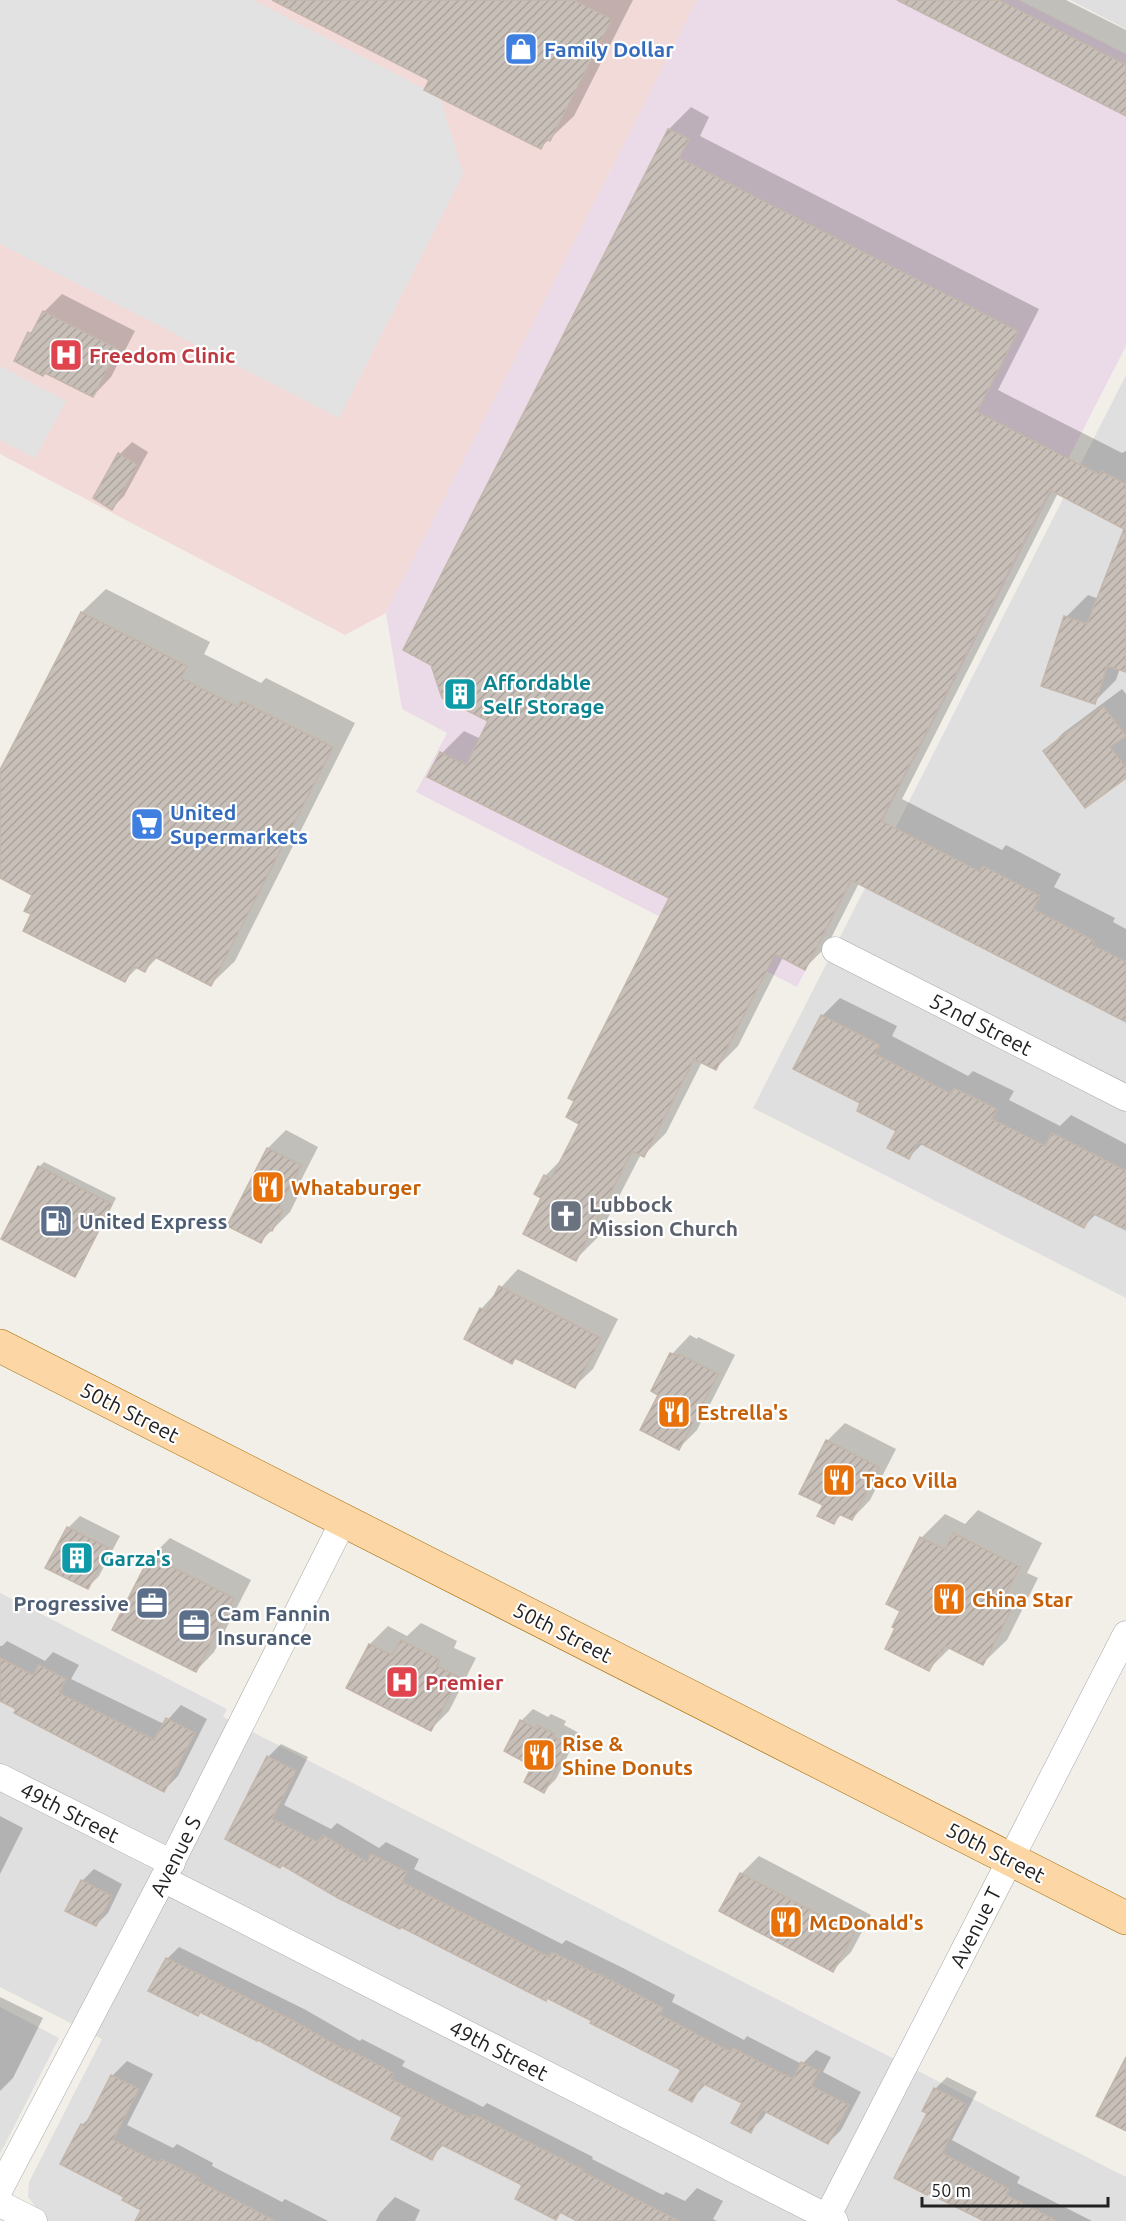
<svg xmlns="http://www.w3.org/2000/svg" width="1126" height="2221" font-family="Ubuntu,sans-serif">
	<defs>
		<pattern id="building-hatch" width="6" height="6" patternUnits="userSpaceOnUse" patternTransform="scale(1.5)"><rect width="6" height="6" fill="#c7bfb8"/><path d="M-1 1l2-2M0 6l6-6M5 7l2-2" fill="none" stroke="#aba49e"/></pattern>
	</defs>
	<rect width="100%" height="100%" fill="#f2efe9"/>
	<g fill="#e0dfdf">
		<path d="M 1070,0 L 1126,0 L 1126,29 Z"/>
		<path d="M 1126,375 L 1126,1298 L 753,1108 Z"/>
		<path d="M 0,1593 L 227,1709 L 223,1717 L 1126,2177 L 1126,2221 L 28,2221 L 35,2206 L 28,2197 L 29,2182 L 102,2039 L 0,1987 Z"/>
		<path d="M 0,2007 L 59,2038 L 0,2154 Z"/>
	</g>
	<path fill="#f2dad9" d="M 0,0 L 697,0 L 386,613 L 345,635 L 0,454 Z"/>
	<path fill="#ebdbe8" d="M 697,0 L 1019,0 L 1126,54 L 1126,346 L 797,987 L 416,792 L 447,733 L 402,709 L 386,613 Z"/>
	<g fill="#e2e2e2">
		<path d="M 0,0 L 253,0 L 440,97 L 463,174 L 339,418 L 0,244 Z"/>
		<path d="M 0,366 L 66,401 L 35,458 L 0,440 Z"/>
	</g>
	<g fill="#0003">
		<path d="M 275,0 L 633,0 L 574,116 L 540,148 L 431,79 Z"/>
		<path d="M 901,0 L 1066,0 L 1126,30 L 1126,113 Z"/>
		<path d="M 691,107 L 709,117 L 700,136 L 1039,309 L 998,390 L 1122,453 L 1126,451 L 1126,528 L 1058,493 L 902,799 L 1002,850 L 1006,845 L 1061,874 L 1054,887 L 1115,918 L 1113,922 L 1126,929 L 1126,1021 L 859,883 L 827,946 L 805,968 L 783,957 L 738,1046 L 716,1068 L 702,1062 L 666,1133 L 644,1155 L 641,1154 L 598,1237 L 576,1259 L 543,1198 L 545,1176 L 564,1157 L 581,1123 L 671,897 L 429,777 L 442,753 L 464,731 L 481,739 L 490,721 L 432,664 L 405,650 L 669,129 Z"/>
		<path d="M 62,294 L 135,331 L 111,377 L 93,396 L 30,333 L 37,326 L 44,312 Z"/>
		<path d="M 132,442 L 148,452 L 124,496 L 112,508 L 120,454 Z"/>
		<path d="M 1126,528 L 1126,668 L 1120,668 L 1116,680 L 1094,702 L 1066,617 L 1088,595 L 1099,599 Z"/>
		<path d="M 106,589 L 210,642 L 204,654 L 261,683 L 266,678 L 355,723 L 235,961 L 211,984 L 158,957 L 145,970 L 138,967 L 125,980 L 33,914 L 34,894 L 0,877 L 0,774 L 82,612 Z"/>
		<path d="M 1122,689 L 1126,694 L 1126,776 L 1045,752 L 1063,733 Z"/>
		<path d="M 840,998 L 897,1026 L 892,1036 L 968,1076 L 973,1071 L 1014,1091 L 1009,1100 L 1060,1126 L 1071,1115 L 1126,1144 L 1126,1229 L 1096,1214 L 1084,1226 L 923,1143 L 909,1157 L 898,1131 L 862,1103 L 795,1069 L 822,1016 Z"/>
		<path d="M 286,1130 L 318,1147 L 296,1190 L 300,1192 L 290,1212 L 261,1241 L 229,1225 L 268,1148 Z"/>
		<path d="M 44,1162 L 116,1198 L 80,1269 L 75,1275 L 39,1167 Z"/>
		<path d="M 518,1269 L 618,1319 L 593,1369 L 574,1387 L 517,1357 L 512,1362 L 481,1309 Z"/>
		<path d="M 690,1335 L 697,1339 L 698,1337 L 735,1355 L 697,1430 L 679,1448 L 660,1394 L 672,1354 Z"/>
		<path d="M 845,1423 L 896,1449 L 870,1500 L 852,1519 L 842,1514 L 834,1522 L 825,1505 L 827,1441 Z"/>
		<path d="M 978,1510 L 1042,1543 L 1027,1573 L 1038,1578 L 1007,1640 L 983,1663 L 951,1647 L 929,1669 L 902,1610 L 921,1538 L 945,1514 L 965,1524 Z"/>
		<path d="M 80,1516 L 120,1536 L 99,1576 L 87,1588 L 68,1528 Z"/>
		<path d="M 170,1538 L 251,1580 L 214,1652 L 196,1671 L 114,1630 L 152,1556 Z"/>
		<path d="M 421,1623 L 457,1641 L 454,1648 L 476,1658 L 449,1711 L 431,1729 L 348,1687 L 370,1644 L 388,1626 L 407,1636 Z"/>
		<path d="M 7,1641 L 45,1661 L 53,1652 L 79,1665 L 71,1679 L 164,1724 L 181,1705 L 207,1719 L 178,1776 L 164,1790 L 0,1699 L 0,1646 L 2,1646 Z"/>
		<path d="M 533,1709 L 548,1717 L 551,1714 L 566,1721 L 564,1725 L 579,1733 L 556,1779 L 544,1791 L 521,1721 Z"/>
		<path d="M 281,1744 L 308,1757 L 284,1805 L 331,1829 L 337,1823 L 379,1848 L 386,1842 L 419,1859 L 414,1869 L 562,1944 L 566,1940 L 625,1969 L 675,1995 L 672,2002 L 744,2040 L 747,2036 L 802,2064 L 816,2050 L 831,2057 L 823,2072 L 861,2092 L 841,2130 L 828,2143 L 767,2111 L 763,2118 L 750,2131 L 744,2102 L 707,2083 L 691,2100 L 683,2069 L 594,2020 L 282,1863 L 227,1839 L 268,1757 Z"/>
		<path d="M 0,1816 L 23,1828 L 0,1874 Z"/>
		<path d="M 759,1856 L 871,1915 L 851,1952 L 833,1970 L 741,1874 Z"/>
		<path d="M 94,1869 L 122,1884 L 108,1913 L 96,1925 L 82,1881 Z"/>
		<path d="M 179,1947 L 304,2009 L 360,2041 L 362,2039 L 405,2061 L 402,2066 L 483,2107 L 487,2103 L 593,2157 L 592,2159 L 663,2195 L 666,2192 L 685,2201 L 697,2188 L 723,2201 L 713,2219 L 717,2221 L 580,2221 L 562,2212 L 556,2218 L 524,2185 L 444,2144 L 431,2158 L 404,2116 L 259,2038 L 201,2011 L 198,2015 L 167,1959 Z"/>
		<path d="M 0,1997 L 43,2018 L 13,2078 L 0,2091 Z"/>
		<path d="M 127,2061 L 153,2074 L 127,2125 L 173,2148 L 177,2144 L 213,2163 L 212,2166 L 282,2202 L 285,2199 L 328,2221 L 137,2221 L 143,2209 L 126,2196 L 82,2125 L 93,2114 L 112,2076 Z"/>
		<path d="M 947,2077 L 977,2092 L 952,2140 L 1020,2177 L 1017,2183 L 1092,2221 L 987,2221 L 929,2191 L 929,2113 L 935,2089 Z"/>
		<path d="M 395,2197 L 420,2210 L 415,2221 L 376,2221 L 380,2213 Z"/>
	</g>
	<g fill="url(#building-hatch)" stroke="#c4b6ab" stroke-width="1.5">
		<path d="M 272,0 L 574,0 L 612,19 L 550,141 L 546,139 L 541,149 L 424,90 L 429,80 Z"/>
		<path d="M 897,0 L 999,0 L 1126,65 L 1126,116 Z"/>
		<path d="M 668,129 L 689,139 L 679,158 L 1018,331 L 977,412 L 1100,475 L 1101,471 L 1126,484 L 1126,672 L 1107,666 L 1095,704 L 1041,686 L 1064,616 L 1087,624 L 1124,529 L 1050,490 L 881,821 L 980,872 L 983,866 L 1040,896 L 1033,909 L 1094,941 L 1092,945 L 1126,962 L 1126,1022 L 851,880 L 805,970 L 775,954 L 716,1070 L 694,1059 L 644,1157 L 632,1151 L 576,1261 L 523,1234 L 541,1198 L 534,1194 L 544,1175 L 551,1179 L 579,1124 L 566,1117 L 574,1101 L 568,1098 L 669,898 L 427,777 L 440,752 L 466,765 L 488,721 L 442,698 L 431,665 L 403,650 Z"/>
		<path d="M 43,311 L 118,349 L 93,397 L 45,373 L 43,376 L 14,361 L 28,332 L 31,334 Z"/>
		<path d="M 118,453 L 138,465 L 112,510 L 93,498 Z"/>
		<path d="M 81,612 L 187,666 L 181,678 L 238,707 L 241,701 L 333,747 L 211,986 L 153,956 L 145,972 L 133,966 L 125,982 L 23,931 L 31,914 L 24,911 L 32,895 L 0,878 L 0,770 Z"/>
		<path d="M 1103,706 L 1126,736 L 1110,747 L 1126,768 L 1126,778 L 1085,808 L 1043,751 Z"/>
		<path d="M 821,1015 L 880,1045 L 875,1054 L 951,1094 L 954,1088 L 997,1109 L 992,1119 L 1045,1146 L 1052,1133 L 1126,1171 L 1126,1230 L 1092,1213 L 1084,1228 L 918,1142 L 909,1159 L 887,1148 L 896,1131 L 857,1111 L 860,1103 L 793,1069 Z"/>
		<path d="M 267,1148 L 301,1165 L 279,1208 L 283,1210 L 272,1231 L 268,1229 L 261,1243 L 227,1226 Z"/>
		<path d="M 38,1166 L 112,1204 L 75,1277 L 1,1239 Z"/>
		<path d="M 499,1286 L 601,1338 L 575,1388 L 515,1358 L 512,1364 L 464,1339 L 480,1308 L 486,1312 Z"/>
		<path d="M 670,1353 L 678,1356 L 679,1354 L 718,1374 L 679,1450 L 640,1430 L 658,1395 L 651,1391 Z"/>
		<path d="M 826,1440 L 879,1467 L 852,1520 L 839,1514 L 834,1524 L 817,1516 L 823,1505 L 799,1494 Z"/>
		<path d="M 67,1527 L 109,1548 L 88,1589 L 45,1568 Z"/>
		<path d="M 953,1533 L 1020,1567 L 1004,1597 L 1015,1602 L 983,1665 L 945,1646 L 942,1652 L 940,1651 L 929,1671 L 885,1649 L 895,1628 L 892,1627 L 900,1611 L 886,1604 L 920,1537 L 945,1550 Z"/>
		<path d="M 150,1556 L 234,1598 L 196,1672 L 112,1630 Z"/>
		<path d="M 401,1640 L 440,1660 L 437,1666 L 459,1677 L 431,1731 L 346,1688 L 369,1644 L 392,1655 Z"/>
		<path d="M 0,1658 L 33,1675 L 39,1665 L 66,1679 L 59,1693 L 154,1740 L 166,1718 L 195,1733 L 164,1792 L 14,1713 L 16,1709 L 0,1701 Z"/>
		<path d="M 520,1720 L 536,1729 L 537,1725 L 555,1734 L 553,1737 L 569,1745 L 544,1793 L 524,1782 L 532,1766 L 504,1751 Z"/>
		<path d="M 267,1756 L 296,1771 L 272,1819 L 318,1842 L 323,1835 L 367,1862 L 371,1854 L 407,1872 L 402,1882 L 549,1957 L 552,1952 L 612,1981 L 663,2008 L 660,2015 L 731,2052 L 733,2048 L 793,2079 L 801,2062 L 819,2071 L 811,2086 L 849,2105 L 828,2144 L 762,2110 L 751,2133 L 731,2123 L 742,2103 L 702,2083 L 692,2102 L 669,2090 L 681,2070 L 590,2023 L 592,2021 L 547,1998 L 546,2001 L 401,1927 L 400,1929 L 338,1898 L 282,1865 L 280,1868 L 225,1839 Z"/>
		<path d="M 740,1873 L 854,1933 L 833,1972 L 719,1911 Z"/>
		<path d="M 81,1880 L 112,1896 L 96,1926 L 65,1911 Z"/>
		<path d="M 166,1958 L 292,2020 L 348,2052 L 349,2050 L 394,2073 L 391,2079 L 471,2119 L 473,2114 L 582,2169 L 581,2171 L 679,2221 L 577,2221 L 560,2212 L 556,2220 L 515,2199 L 522,2185 L 440,2144 L 432,2160 L 391,2139 L 402,2117 L 323,2076 L 258,2040 L 257,2041 L 200,2012 L 198,2016 L 148,1991 Z"/>
		<path d="M 1126,2057 L 1126,2131 L 1096,2116 Z"/>
		<path d="M 111,2075 L 139,2089 L 113,2140 L 159,2163 L 161,2159 L 199,2178 L 198,2181 L 275,2221 L 135,2221 L 141,2210 L 122,2200 L 124,2197 L 60,2164 L 81,2124 L 85,2126 Z"/>
		<path d="M 934,2088 L 966,2104 L 942,2153 L 1009,2189 L 1006,2195 L 1057,2221 L 984,2221 L 928,2193 L 927,2195 L 894,2178 L 927,2113 L 922,2111 Z"/>
	</g>
	<g fill="none" stroke-linecap="round" stroke-linejoin="round">
		<defs>
			<g id="minor">
				<path d="M 835,950 L 1126,1098"/>
				<path d="M 0,1777 L 172,1863"/>
				<path d="M 163,1879 L 835,2221"/>
				<path d="M 0,2189 L 163,1879 L 344,1520"/>
				<path d="M 0,2204 L 34,2221"/>
				<path d="M 825,2221 L 1126,1634"/>
			</g>
			<path id="major" d="M 0,1346 L 1126,1918"/>
		</defs>
		<use href="#minor" stroke="#a9a9a9" stroke-width="27"/>
		<use href="#major" stroke="#a06b00" stroke-width="34"/>
		<use href="#minor" stroke="#fff" stroke-width="26"/>
		<use href="#major" stroke="#fcd6a4" stroke-width="33"/>
	</g>
	<defs>
		<symbol id="shop-square" viewBox="-11 -11 22 22"><rect x="-9" y="-9" width="18" height="18" rx="4" fill="#3f7fe0" stroke="#fff"/><path d="M-5-2.5h2.3a2.7 3.5 0 0 1 5.4 0H5L5.5 6h-11ZM-1.5-2.5h3a1.5 2.3 0 0 0-3 0Z" fill="#fff"/></symbol>
		<symbol id="hospital-square" viewBox="-11 -11 22 22"><rect x="-9" y="-9" width="18" height="18" rx="4" fill="#e0444e" stroke="#fff"/><path d="M-5-5h3v3.5h4V-5h3V5h-3V1.5h-4V5h-3Z" fill="#fff"/></symbol>
		<symbol id="building-square" viewBox="-11 -11 22 22"><rect x="-9" y="-9" width="18" height="18" rx="4" fill="#0f9aa8" stroke="#fff"/><path d="M-4-6H4V6H1V3H-1V6H-4ZM-2.5-4.3h1.7v1.8h-1.7ZM.8-4.3h1.7v1.8H.8ZM-2.5-1h1.7V.8h-1.7ZM.8-1h1.7V.8H.8Z" fill="#fff"/></symbol>
		<symbol id="supermarket-square" viewBox="-11 -11 22 22"><rect x="-9" y="-9" width="18" height="18" rx="4" fill="#3f7fe0" stroke="#fff"/><path d="M-6-5.5h2.5l.6 2H6L4.5 2H-2.5L-4.4-4H-6ZM-1.5 3.2a1.3 1.3 0 1 0 .1 0ZM3 3.2a1.3 1.3 0 1 0 .1 0Z" fill="#fff"/></symbol>
		<symbol id="restaurant-square" viewBox="-11 -11 22 22"><rect x="-9" y="-9" width="18" height="18" rx="4" fill="#e8710a" stroke="#fff"/><path d="M-5-6h1v4h1v-4h1v4h1v-4h1v5L-1.5 .5V6h-2V.5L-5-1ZM5-6V6H3V1.5H1.5Q1.5-4 5-6Z" fill="#fff"/></symbol>
		<symbol id="church-square" viewBox="-11 -11 22 22"><rect x="-9" y="-9" width="18" height="18" rx="4" fill="#6b7280" stroke="#fff"/><path d="M-1.2-6h2.4v3.5h3.3v2.4h-3.3V6h-2.4V-.1h-3.3v-2.4h3.3Z" fill="#fff"/></symbol>
		<symbol id="fuel-square" viewBox="-11 -11 22 22"><rect x="-9" y="-9" width="18" height="18" rx="4" fill="#5c6f8a" stroke="#fff"/><path d="M-5.5-6h7V0h2V4h1.3V-2.5L3-4.5l.8-.8L6-3V5H2.5V1h-1V6h-7ZM-4.2-4.7v3.2H.2V-4.7Z" fill="#fff"/></symbol>
		<symbol id="office-square" viewBox="-11 -11 22 22"><rect x="-9" y="-9" width="18" height="18" rx="4" fill="#5c6f8a" stroke="#fff"/><path d="M-6-3h4V-5.5h4V-3h4V5H-6ZM-1-4.5V-3h2v-1.5ZM-6 0V1H6V0Z" fill="#fff"/></symbol>
	</defs>
	<g fill-rule="evenodd">
		<use href="#shop-square" x="502" y="30" width="38" height="38"/>
		<use href="#hospital-square" x="47" y="336" width="38" height="38"/>
		<use href="#building-square" x="441" y="675" width="38" height="38"/>
		<use href="#supermarket-square" x="128" y="805" width="38" height="38"/>
		<use href="#restaurant-square" x="249" y="1168" width="38" height="38"/>
		<use href="#church-square" x="547" y="1197" width="38" height="38"/>
		<use href="#fuel-square" x="37" y="1202" width="38" height="38"/>
		<use href="#restaurant-square" x="655" y="1393" width="38" height="38"/>
		<use href="#restaurant-square" x="820" y="1461" width="38" height="38"/>
		<use href="#building-square" x="58" y="1539" width="38" height="38"/>
		<use href="#restaurant-square" x="930" y="1580" width="38" height="38"/>
		<use href="#office-square" x="133" y="1584" width="38" height="38"/>
		<use href="#office-square" x="175" y="1606" width="38" height="38"/>
		<use href="#hospital-square" x="383" y="1663" width="38" height="38"/>
		<use href="#restaurant-square" x="520" y="1736" width="38" height="38"/>
		<use href="#restaurant-square" x="767" y="1903" width="38" height="38"/>
	</g>
	<g text-anchor="middle" dominant-baseline="central" stroke-width="4.5" stroke-linejoin="round" paint-order="stroke">
		<g font-size="21" font-weight="bold" fill="#366cbe" stroke="#fff" text-anchor="start">
			<text x="544" y="49">Family Dollar</text>
			<text x="170" y="812">United<tspan x="170" dy="24">Supermarkets</tspan></text>
		</g>
		<g font-size="21" font-weight="bold" fill="#be3a42" stroke="#fff" text-anchor="start">
			<text x="89" y="355">Freedom Clinic</text>
			<text x="425" y="1682">Premier</text>
		</g>
		<g font-size="21" font-weight="bold" fill="#0d838f" stroke="#fff" text-anchor="start">
			<text x="483" y="682">Affordable<tspan x="483" dy="24">Self Storage</tspan></text>
			<text x="100" y="1558">Garza's</text>
		</g>
		<g font-size="21" fill="#222" stroke="#fff">
			<text transform="translate(981 1024) rotate(27)">52nd Street</text>
			<text transform="translate(130 1412) rotate(27)">50th Street</text>
			<text transform="translate(563 1632) rotate(27)">50th Street</text>
			<text transform="translate(70 1812) rotate(27)">49th Street</text>
			<text transform="translate(996 1852) rotate(27)">50th Street</text>
			<text transform="translate(175 1856) rotate(-63)">Avenue S</text>
			<text transform="translate(975 1927) rotate(-63)">Avenue T</text>
			<text transform="translate(499 2050) rotate(27)">49th Street</text>
		</g>
		<g font-size="21" font-weight="bold" fill="#c56008" stroke="#fff" text-anchor="start">
			<text x="291" y="1187">Whataburger</text>
			<text x="697" y="1412">Estrella's</text>
			<text x="862" y="1480">Taco Villa</text>
			<text x="972" y="1599">China Star</text>
			<text x="562" y="1743">Rise &amp;<tspan x="562" dy="24">Shine Donuts</tspan></text>
			<text x="809" y="1922">McDonald's</text>
		</g>
		<g font-size="21" font-weight="bold" fill="#5b616d" stroke="#fff" text-anchor="start">
			<text x="589" y="1204">Lubbock<tspan x="589" dy="24">Mission Church</tspan></text>
		</g>
		<g font-size="21" font-weight="bold" fill="#4e5e75" stroke="#fff" text-anchor="start">
			<text x="79" y="1221">United Express</text>
			<text x="129" y="1603" text-anchor="end">Progressive</text>
			<text x="217" y="1613">Cam Fannin<tspan x="217" dy="24">Insurance</tspan></text>
		</g>
	</g>
	<path d="M922 2197v9h186v-9" fill="none" stroke="#222222" stroke-width="3"/>
	<text x="931" y="2197" font-size="18" fill="#222222" stroke="#ffffff" stroke-width="4.5" paint-order="stroke">50 m</text>
</svg>
